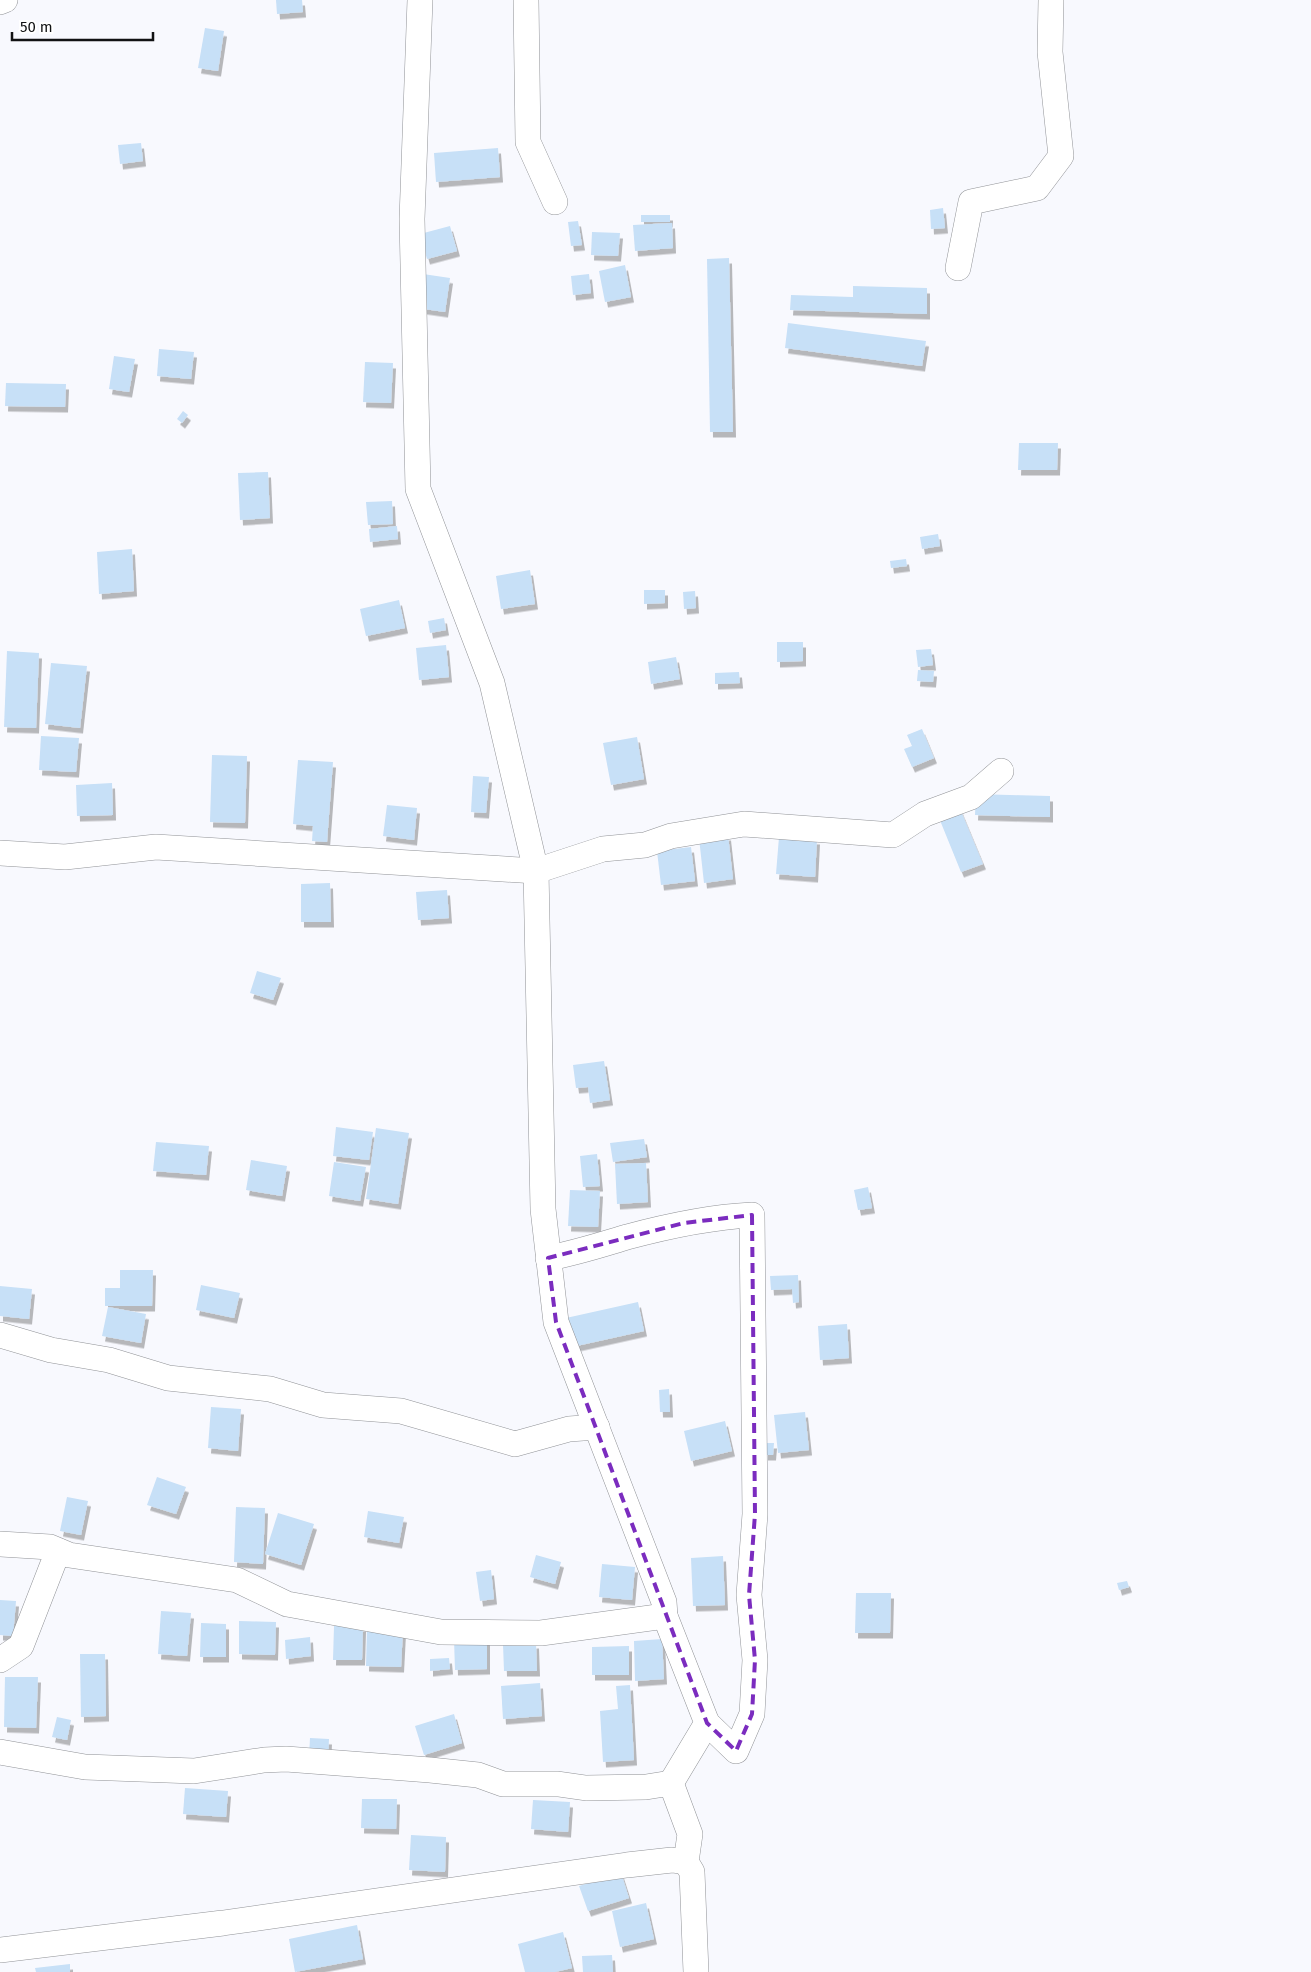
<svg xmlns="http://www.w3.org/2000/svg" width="1311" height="1972" font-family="'Fira Sans',sans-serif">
	<defs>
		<filter id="shadow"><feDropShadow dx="3" dy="5.5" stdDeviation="0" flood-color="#0004"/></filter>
	</defs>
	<rect width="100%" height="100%" fill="#f8f9fe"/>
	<g fill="#c7e0f7" filter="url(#shadow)">
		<path d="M 276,0 L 302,0 L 303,12 L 277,14 Z"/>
		<path d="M 205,28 L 224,31 L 218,71 L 198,68 Z"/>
		<path d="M 141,143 L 143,161 L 120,164 L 118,145 Z"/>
		<path d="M 498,148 L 500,177 L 436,182 L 434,153 Z"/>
		<path d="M 943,208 L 945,228 L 931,229 L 930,210 Z"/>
		<rect x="641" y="215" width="29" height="7"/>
		<path d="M 578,221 L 582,245 L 571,246 L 568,222 Z"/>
		<path d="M 672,223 L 673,248 L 635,251 L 633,225 Z"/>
		<path d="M 450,226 L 457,251 L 427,259 L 420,234 Z"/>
		<path d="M 592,232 L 620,233 L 618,256 L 591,255 Z"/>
		<path d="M 729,258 L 733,432 L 710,432 L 707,259 Z"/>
		<path d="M 625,265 L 631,297 L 605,302 L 599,271 Z"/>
		<path d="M 423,274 L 450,278 L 445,312 L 417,308 Z"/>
		<path d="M 589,274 L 591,293 L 573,295 L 571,276 Z"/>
		<path d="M 853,286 L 927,288 L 927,314 L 790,310 L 791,295 L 853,297 Z"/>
		<path d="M 788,323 L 926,341 L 922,366 L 785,348 Z"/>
		<path d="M 159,349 L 194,352 L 191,379 L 157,376 Z"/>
		<path d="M 114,356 L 135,359 L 129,392 L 109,389 Z"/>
		<path d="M 365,362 L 393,363 L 391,403 L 363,402 Z"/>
		<path d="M 6,383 L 66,384 L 65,407 L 5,406 Z"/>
		<path d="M 183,411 L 188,415 L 182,423 L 177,419 Z"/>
		<path d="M 1019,443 L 1058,443 L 1057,470 L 1018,470 Z"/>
		<path d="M 268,472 L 270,518 L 240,520 L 238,473 Z"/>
		<path d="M 392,501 L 393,524 L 368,525 L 366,502 Z"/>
		<path d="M 397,526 L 398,539 L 370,542 L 369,529 Z"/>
		<path d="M 938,534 L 940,546 L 922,549 L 920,537 Z"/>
		<path d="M 132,549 L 134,591 L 99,594 L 97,552 Z"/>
		<path d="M 906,559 L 907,566 L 891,568 L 890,561 Z"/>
		<path d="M 530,570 L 535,604 L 501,609 L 496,576 Z"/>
		<path d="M 644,590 L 665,590 L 665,603 L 644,604 Z"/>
		<path d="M 695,591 L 696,608 L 684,609 L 683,592 Z"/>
		<path d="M 399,600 L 405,628 L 366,636 L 360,609 Z"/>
		<path d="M 444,618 L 446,630 L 430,633 L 428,621 Z"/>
		<path d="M 777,642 L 803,642 L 803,661 L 777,662 Z"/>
		<path d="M 446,645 L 449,677 L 419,680 L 416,648 Z"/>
		<path d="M 931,649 L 933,665 L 918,667 L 916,650 Z"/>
		<path d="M 7,651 L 39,653 L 36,728 L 4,727 Z"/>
		<path d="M 676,657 L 680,679 L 651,684 L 648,662 Z"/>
		<path d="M 51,663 L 87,666 L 80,728 L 45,724 Z"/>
		<path d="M 918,670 L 934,671 L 933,682 L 917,681 Z"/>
		<path d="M 739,672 L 740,683 L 715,684 L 715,673 Z"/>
		<path d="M 922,729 L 934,758 L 912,767 L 904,749 L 912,746 L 907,735 Z"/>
		<path d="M 41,736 L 79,738 L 76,772 L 39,770 Z"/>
		<path d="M 637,737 L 644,779 L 611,785 L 603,743 Z"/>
		<path d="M 212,755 L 247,756 L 245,823 L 210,822 Z"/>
		<path d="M 298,760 L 333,762 L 327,842 L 312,841 L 313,826 L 293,824 Z"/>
		<path d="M 473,776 L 489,777 L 486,813 L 471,812 Z"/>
		<path d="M 112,783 L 113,815 L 77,816 L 76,785 Z"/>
		<path d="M 976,794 L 1050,796 L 1050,817 L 975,815 Z"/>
		<path d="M 958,804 L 983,864 L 961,872 L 937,813 Z"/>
		<path d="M 387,805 L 417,808 L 414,840 L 383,836 Z"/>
		<path d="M 728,835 L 733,879 L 704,883 L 699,838 Z"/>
		<path d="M 779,837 L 817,839 L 815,877 L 776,874 Z"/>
		<path d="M 691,847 L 695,881 L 661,885 L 657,851 Z"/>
		<path d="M 330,883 L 331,922 L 301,922 L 301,884 Z"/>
		<path d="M 447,890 L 449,918 L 418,920 L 416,892 Z"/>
		<path d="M 257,971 L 281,978 L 273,1000 L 250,993 Z"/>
		<path d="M 604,1061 L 610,1100 L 590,1103 L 588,1087 L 576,1088 L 573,1065 Z"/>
		<path d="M 336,1127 L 373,1132 L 369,1160 L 333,1156 Z"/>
		<path d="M 376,1128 L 409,1133 L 398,1204 L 366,1199 Z"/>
		<path d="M 644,1139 L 647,1157 L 613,1162 L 610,1143 Z"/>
		<path d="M 156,1142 L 209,1146 L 206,1175 L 153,1171 Z"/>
		<path d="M 597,1154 L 600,1186 L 583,1187 L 580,1156 Z"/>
		<path d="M 251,1160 L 287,1166 L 282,1196 L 246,1190 Z"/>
		<path d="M 334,1162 L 366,1167 L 360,1201 L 329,1196 Z"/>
		<path d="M 646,1163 L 648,1202 L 617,1204 L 615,1164 Z"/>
		<path d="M 868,1187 L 872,1208 L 858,1210 L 854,1190 Z"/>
		<path d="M 570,1190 L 600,1191 L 598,1227 L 568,1226 Z"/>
		<path d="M 120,1270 L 153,1270 L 152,1306 L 105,1306 L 105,1288 L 120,1288 Z"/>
		<path d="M 798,1275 L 799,1302 L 793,1303 L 792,1289 L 771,1290 L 770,1276 Z"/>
		<path d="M 201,1285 L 240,1293 L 234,1318 L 196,1310 Z"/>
		<path d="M 0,1286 L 32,1289 L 29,1319 L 0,1316 Z"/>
		<path d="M 638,1302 L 644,1331 L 572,1347 L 566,1318 Z"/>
		<path d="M 108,1307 L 146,1314 L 141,1343 L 102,1336 Z"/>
		<path d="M 847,1324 L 849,1358 L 820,1360 L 818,1326 Z"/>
		<path d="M 669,1389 L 670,1412 L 660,1412 L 659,1390 Z"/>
		<path d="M 211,1407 L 241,1409 L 238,1451 L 208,1448 Z"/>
		<path d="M 805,1412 L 809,1450 L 778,1453 L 774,1415 Z"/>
		<path d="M 725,1421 L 732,1451 L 691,1461 L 684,1431 Z"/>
		<path d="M 765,1443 L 774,1443 L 773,1455 L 765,1455 Z"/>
		<path d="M 157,1477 L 186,1487 L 176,1514 L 147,1505 Z"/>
		<path d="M 67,1497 L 88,1501 L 81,1535 L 60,1531 Z"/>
		<path d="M 236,1507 L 265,1508 L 263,1564 L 234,1562 Z"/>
		<path d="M 368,1511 L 404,1517 L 399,1543 L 364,1537 Z"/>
		<path d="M 278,1513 L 314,1524 L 301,1565 L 265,1554 Z"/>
		<path d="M 536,1555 L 561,1562 L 555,1584 L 530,1577 Z"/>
		<path d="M 723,1556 L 725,1605 L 693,1606 L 691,1558 Z"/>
		<path d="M 602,1564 L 635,1567 L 632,1600 L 599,1597 Z"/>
		<path d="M 491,1570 L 494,1599 L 480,1601 L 476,1572 Z"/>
		<path d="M 1127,1581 L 1129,1587 L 1119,1590 L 1117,1583 Z"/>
		<path d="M 856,1593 L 891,1593 L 890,1633 L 855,1633 Z"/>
		<path d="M 0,1600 L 16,1601 L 13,1636 L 0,1635 Z"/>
		<path d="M 161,1611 L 191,1613 L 187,1656 L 158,1654 Z"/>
		<path d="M 239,1621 L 276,1622 L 275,1655 L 239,1654 Z"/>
		<path d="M 201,1623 L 226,1624 L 226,1657 L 200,1657 Z"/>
		<path d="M 334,1626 L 363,1626 L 362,1660 L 333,1660 Z"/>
		<path d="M 367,1628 L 403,1629 L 401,1667 L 366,1666 Z"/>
		<path d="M 310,1637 L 311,1656 L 286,1659 L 285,1640 Z"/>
		<path d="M 487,1638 L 487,1669 L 455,1670 L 454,1639 Z"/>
		<path d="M 662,1639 L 664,1679 L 635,1681 L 634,1641 Z"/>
		<path d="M 536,1643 L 537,1671 L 504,1671 L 503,1644 Z"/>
		<path d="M 629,1646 L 629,1675 L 592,1675 L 592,1647 Z"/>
		<path d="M 80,1654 L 105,1654 L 106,1716 L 81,1717 Z"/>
		<path d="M 449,1658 L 450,1669 L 430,1671 L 430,1659 Z"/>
		<path d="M 5,1677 L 38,1677 L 36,1728 L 4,1727 Z"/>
		<path d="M 540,1683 L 542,1716 L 503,1719 L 501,1686 Z"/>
		<path d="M 630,1685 L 634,1760 L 603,1762 L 600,1711 L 618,1709 L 616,1686 Z"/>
		<path d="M 454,1714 L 462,1743 L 424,1755 L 415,1726 Z"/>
		<path d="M 57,1717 L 71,1720 L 67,1740 L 52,1737 Z"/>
		<path d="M 310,1738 L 329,1739 L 328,1758 L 309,1757 Z"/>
		<path d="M 185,1788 L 228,1791 L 226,1817 L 183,1814 Z"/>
		<path d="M 362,1799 L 397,1799 L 396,1829 L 361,1828 Z"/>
		<path d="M 533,1800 L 570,1802 L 568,1832 L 531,1829 Z"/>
		<path d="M 411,1835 L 446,1837 L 445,1872 L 409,1870 Z"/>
		<path d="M 621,1873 L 629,1898 L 588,1911 L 579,1886 Z"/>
		<path d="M 646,1903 L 654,1939 L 620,1947 L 612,1911 Z"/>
		<path d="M 357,1925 L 363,1959 L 295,1972 L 289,1939 Z"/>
		<path d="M 563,1932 L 572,1968 L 555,1972 L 525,1972 L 518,1944 Z"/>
		<path d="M 612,1955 L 613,1972 L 583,1972 L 582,1956 Z"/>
		<path d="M 70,1964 L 70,1972 L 36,1972 L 35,1968 Z"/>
	</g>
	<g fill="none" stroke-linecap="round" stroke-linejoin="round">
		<defs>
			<g id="minor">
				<path d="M 420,0 L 412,219 L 418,489 L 492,683 L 536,871 L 543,1209 L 556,1322 L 664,1602 L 665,1616 L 707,1723 L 671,1783"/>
				<path d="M 526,0 L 528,142 L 555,202"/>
				<path d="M 0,2 L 5,0"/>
				<path d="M 958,268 L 971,202 L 1037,188 L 1061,156 L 1050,52 L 1051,0"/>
				<path d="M 0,853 L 65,857 L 156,847 L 536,871 L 603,849 L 645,845 L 671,836 L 744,824 L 893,835 L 925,814 L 971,797 L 1001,771"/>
				<path d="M 548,1258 C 576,1253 600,1245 627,1237 C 668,1226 709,1217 752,1215 L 755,1514 L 749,1595 L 755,1660 L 752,1714 L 736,1751 L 707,1723"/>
				<path d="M 0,1335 L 51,1350 L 109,1360 L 168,1378 L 270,1389 L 323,1405 L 401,1411 L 515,1444 L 569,1429 L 597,1427"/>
				<path d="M 0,1544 L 50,1547 L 69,1555 L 237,1580 L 287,1604 L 441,1632 L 541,1633 L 665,1616"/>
				<path d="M 0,1660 L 21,1646 L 58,1551"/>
				<path d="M 0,1752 L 85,1767 L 194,1771 L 264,1760 L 286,1759 L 430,1770 L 478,1775 L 503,1784 L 558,1784 L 586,1788 L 646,1787 L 671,1783 L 690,1834 L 686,1862 L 692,1872 L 696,1972"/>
				<path d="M 0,1950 L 223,1923 L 627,1865 L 672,1860 L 686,1862"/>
			</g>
		</defs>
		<use href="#minor" stroke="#919397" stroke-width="26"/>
		<use href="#minor" stroke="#fff" stroke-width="25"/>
	</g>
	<path fill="none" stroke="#7b2cbf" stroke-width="4" stroke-dasharray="10 6" stroke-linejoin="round" d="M 752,1215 L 755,1514 L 749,1595 L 755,1660 L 752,1714 L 736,1751 L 707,1723 L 556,1322 L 548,1258 L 684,1223 Z"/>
	<path d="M12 32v8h141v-8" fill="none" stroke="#111213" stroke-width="2.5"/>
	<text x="20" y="32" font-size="15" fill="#111213" stroke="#ffffff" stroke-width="4" paint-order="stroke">50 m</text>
</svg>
